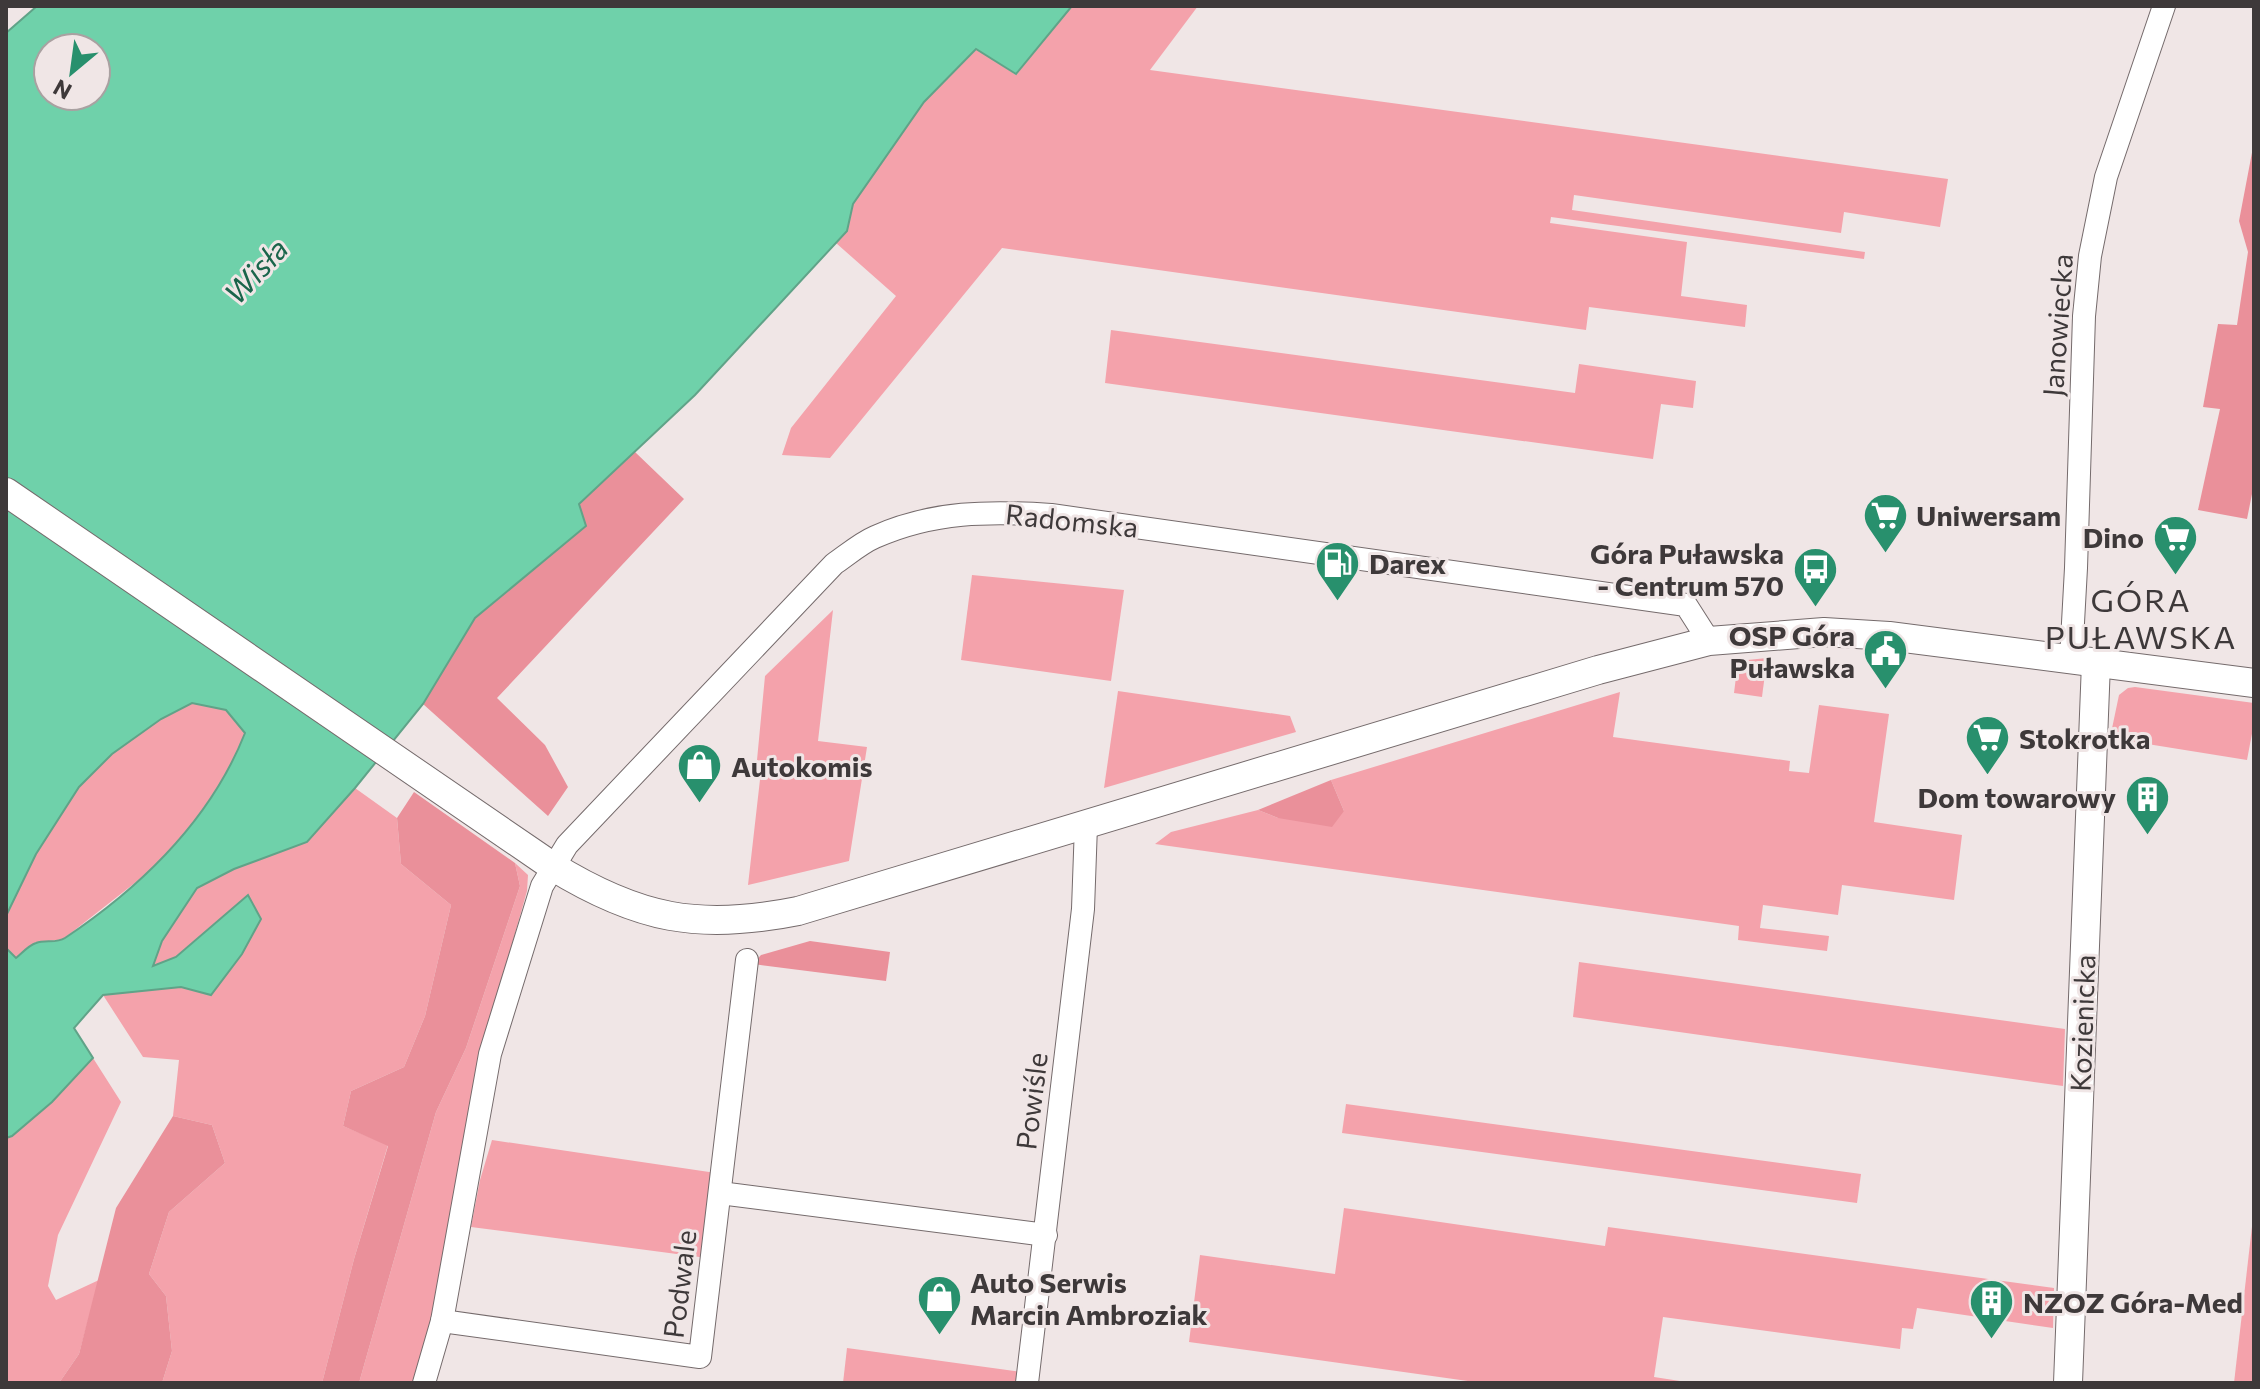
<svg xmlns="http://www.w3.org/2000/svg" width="2260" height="1389" font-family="Commissioner,sans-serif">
	<rect width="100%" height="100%" fill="#f0e6e6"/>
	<g fill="#f4a2ab">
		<path d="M 1072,6 L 1198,6 L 1150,70 L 1948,179 L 1940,227 L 1844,212 L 1841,233 L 1574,195 L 1572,210 L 1865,252 L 1864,259 L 1551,217 L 1550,223 L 1687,242 L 1681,296 L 1747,305 L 1745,327 L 1589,307 L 1586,330 L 1002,248 L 830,458 L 782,455 L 791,428 L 896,296 L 836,243 L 847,231 L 853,204 L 924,102 L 977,49 L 1016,75 Z"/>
		<path d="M 1111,330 L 1575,393 L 1579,364 L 1696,381 L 1693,408 L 1661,404 L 1653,459 L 1105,383 Z"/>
		<path d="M 972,575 L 1124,590 L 1111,681 L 961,660 Z"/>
		<path d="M 833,610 L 818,741 L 867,747 L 849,861 L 748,885 L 762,762 L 757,760 L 765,676 Z"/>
		<path d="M 1767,658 L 1762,697 L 1734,693 L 1738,661 Z"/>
		<path d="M 2135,687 L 2254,703 L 2254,723 L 2247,760 L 2110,738 L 2119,695 L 2128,688 Z"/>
		<path d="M 1118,691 L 1290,716 L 1296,732 L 1104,788 Z"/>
		<path d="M 1620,692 L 1613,737 L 1790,761 L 1789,771 L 1809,773 L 1819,705 L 1889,714 L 1874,822 L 1962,835 L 1954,900 L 1842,885 L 1838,915 L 1763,905 L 1760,928 L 1829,936 L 1827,951 L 1738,940 L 1739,926 L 1155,844 L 1171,832 L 1258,810 L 1278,818 L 1344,811 L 1331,780 Z"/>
		<path d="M 192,703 L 226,710 L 245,733 L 232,766 L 198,816 L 159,864 L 62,940 L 36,942 L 16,958 L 6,948 L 6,916 L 36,854 L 79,787 L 112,754 L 161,719 Z"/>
		<path d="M 355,788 L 397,818 L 401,864 L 451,905 L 425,1016 L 404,1067 L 351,1091 L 343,1126 L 388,1145 L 354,1259 L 322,1383 L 162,1383 L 172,1351 L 166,1296 L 149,1274 L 169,1212 L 225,1163 L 212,1125 L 173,1116 L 179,1060 L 143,1057 L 103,995 L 181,987 L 261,919 L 248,896 L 176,957 L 152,967 L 162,941 L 197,887 L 234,869 L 307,842 Z"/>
		<path d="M 515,863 L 528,875 L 527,891 L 489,1026 L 445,1275 L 417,1383 L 359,1383 L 436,1112 L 466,1048 L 520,886 Z"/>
		<path d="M 1579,962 L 2065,1029 L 2063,1086 L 1573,1017 Z"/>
		<path d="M 93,1058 L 121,1102 L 58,1235 L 48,1286 L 56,1300 L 99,1280 L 79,1354 L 59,1383 L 6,1383 L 6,1138 L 12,1136 L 52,1102 Z"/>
		<path d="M 1346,1104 L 1861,1174 L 1857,1203 L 1342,1133 Z"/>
		<path d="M 492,1140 L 716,1173 L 707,1258 L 471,1227 L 480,1180 Z"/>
		<path d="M 1344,1208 L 1605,1246 L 1608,1227 L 2054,1288 L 2053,1328 L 1917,1308 L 1913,1329 L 1902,1328 L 1900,1349 L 1663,1317 L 1654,1377 L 1693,1383 L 1482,1383 L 1189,1342 L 1200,1255 L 1335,1274 Z"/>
		<path d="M 2254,1209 L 2254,1383 L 2234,1383 Z"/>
		<path d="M 847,1348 L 1022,1372 L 1021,1383 L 843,1383 Z"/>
	</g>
	<g fill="#ea909a">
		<path d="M 2254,142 L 2254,484 L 2247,519 L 2198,510 L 2220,409 L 2203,407 L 2218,324 L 2237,325 L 2248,252 L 2239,221 Z"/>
		<path d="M 635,452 L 684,499 L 497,698 L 545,745 L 568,787 L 548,816 L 423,704 L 475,618 L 586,526 L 579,504 Z"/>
		<path d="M 1331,780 L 1344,811 L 1332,827 L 1278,818 L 1258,810 Z"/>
		<path d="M 414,792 L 515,863 L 520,886 L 466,1048 L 436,1112 L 359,1383 L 322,1383 L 354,1259 L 388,1146 L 343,1126 L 351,1091 L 404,1067 L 425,1016 L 451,905 L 401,864 L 397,818 Z"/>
		<path d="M 810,941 L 890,952 L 886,981 L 753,964 L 761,955 Z"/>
		<path d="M 173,1116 L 212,1125 L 225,1163 L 169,1212 L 149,1274 L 166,1296 L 172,1351 L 162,1383 L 59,1383 L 79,1354 L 116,1208 Z"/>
	</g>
	<path fill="#6fd1aa" stroke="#60a388" stroke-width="2" fill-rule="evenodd" d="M 37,6 L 1072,6 L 1016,74 L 976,49 L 924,102 L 853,204 L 847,231 L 695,395 L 579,504 L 586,526 L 475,618 L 423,704 L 355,788 L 307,842 L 234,869 L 197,888 L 162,941 L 153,966 L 176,957 L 248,895 L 261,919 L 242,954 L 211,995 L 181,987 L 103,995 L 74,1028 L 93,1058 L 52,1102 L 12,1136 L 6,1138 L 6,948 L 16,958 C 22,953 29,945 36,943 C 45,939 56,944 65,938 C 141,887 211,819 245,733 L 226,710 L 192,703 L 161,719 L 112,754 L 79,787 L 36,854 L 6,916 L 6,33 ZM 48,48 L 96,48 L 96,96 L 48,96 Z"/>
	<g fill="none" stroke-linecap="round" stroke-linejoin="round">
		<defs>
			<g id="minor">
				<path d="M 2071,659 L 2076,568 L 2084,316 L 2090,256 L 2106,177 L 2164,6"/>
				<path d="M 720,1193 L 1046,1235"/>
				<path d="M 442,1321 L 700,1357 L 747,960"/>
				<path d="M 424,1383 L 442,1321 L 490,1054 L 542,886 L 567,845 L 834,564 C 847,555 861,543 875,537 C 933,511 990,511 1051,515 L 1686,605 L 1709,641"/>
				<path d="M 1027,1383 L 1083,909 L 1086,825"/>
			</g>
			<g id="major">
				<path d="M 6,492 L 552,866 C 638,919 699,931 798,911 L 1598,670 L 1709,641 L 1824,632 L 1889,636 L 2254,683"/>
				<path d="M 2068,1383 L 2096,663"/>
			</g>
		</defs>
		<use href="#minor" stroke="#756b6c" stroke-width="24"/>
		<use href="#major" stroke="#756b6c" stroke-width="30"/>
		<use href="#minor" stroke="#fff" stroke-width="22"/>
		<use href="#major" stroke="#fff" stroke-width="28"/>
	</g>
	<defs>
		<symbol id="supermarket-pin" viewBox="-11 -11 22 30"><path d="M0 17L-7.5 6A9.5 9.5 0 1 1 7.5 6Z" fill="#28906d" stroke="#f0e6e6"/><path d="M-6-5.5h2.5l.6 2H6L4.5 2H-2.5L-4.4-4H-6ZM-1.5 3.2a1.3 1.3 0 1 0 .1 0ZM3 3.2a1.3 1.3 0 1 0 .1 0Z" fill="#fff"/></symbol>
		<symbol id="fuel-pin" viewBox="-11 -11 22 30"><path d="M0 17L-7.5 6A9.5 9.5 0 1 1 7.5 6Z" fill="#28906d" stroke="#f0e6e6"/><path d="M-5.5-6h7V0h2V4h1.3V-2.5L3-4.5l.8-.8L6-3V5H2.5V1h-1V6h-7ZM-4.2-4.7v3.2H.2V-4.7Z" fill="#fff"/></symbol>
		<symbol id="bus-pin" viewBox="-11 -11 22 30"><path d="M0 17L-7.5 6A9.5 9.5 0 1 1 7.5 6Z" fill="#28906d" stroke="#f0e6e6"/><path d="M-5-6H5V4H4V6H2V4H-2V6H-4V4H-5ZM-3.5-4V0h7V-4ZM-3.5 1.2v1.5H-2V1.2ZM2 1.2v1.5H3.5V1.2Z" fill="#fff"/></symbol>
		<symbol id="civic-pin" viewBox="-11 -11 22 30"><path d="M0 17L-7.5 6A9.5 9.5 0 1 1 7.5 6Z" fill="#28906d" stroke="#f0e6e6"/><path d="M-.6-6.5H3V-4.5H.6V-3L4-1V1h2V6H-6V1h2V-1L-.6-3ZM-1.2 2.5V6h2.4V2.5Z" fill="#fff"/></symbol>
		<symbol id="shop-pin" viewBox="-11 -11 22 30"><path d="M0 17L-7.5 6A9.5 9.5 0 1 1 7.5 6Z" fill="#28906d" stroke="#f0e6e6"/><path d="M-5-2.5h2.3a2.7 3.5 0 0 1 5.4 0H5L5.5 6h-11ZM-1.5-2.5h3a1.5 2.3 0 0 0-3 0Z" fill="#fff"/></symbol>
		<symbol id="building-pin" viewBox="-11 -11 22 30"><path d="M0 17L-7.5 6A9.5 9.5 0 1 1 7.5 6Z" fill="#28906d" stroke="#f0e6e6"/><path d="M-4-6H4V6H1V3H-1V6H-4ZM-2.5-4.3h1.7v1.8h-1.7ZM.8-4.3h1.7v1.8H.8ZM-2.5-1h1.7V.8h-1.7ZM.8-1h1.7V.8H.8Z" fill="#fff"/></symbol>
	</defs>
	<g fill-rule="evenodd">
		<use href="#supermarket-pin" x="1860" y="490" width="51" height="69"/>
		<use href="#supermarket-pin" x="2150" y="512" width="51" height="69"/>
		<use href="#fuel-pin" x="1312" y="538" width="51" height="69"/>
		<use href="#bus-pin" x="1790" y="544" width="51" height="69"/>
		<use href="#civic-pin" x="1860" y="626" width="51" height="69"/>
		<use href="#supermarket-pin" x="1962" y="712" width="51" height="69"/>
		<use href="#shop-pin" x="674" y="740" width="51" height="69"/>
		<use href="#building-pin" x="2122" y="772" width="51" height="69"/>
		<use href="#shop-pin" x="914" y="1272" width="51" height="69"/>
		<use href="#building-pin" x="1966" y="1276" width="51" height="69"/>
	</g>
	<g text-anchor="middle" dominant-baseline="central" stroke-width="6" stroke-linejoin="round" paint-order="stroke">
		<g font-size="28" fill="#3e393a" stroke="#f0e6e6">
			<text transform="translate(2057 325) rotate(-86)">Janowiecka</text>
			<text transform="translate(1072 520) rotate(6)">Radomska</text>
			<text transform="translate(2082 1023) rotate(-88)">Kozienicka</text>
			<text transform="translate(1031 1101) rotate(-83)">Powiśle</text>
			<text transform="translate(679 1284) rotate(-83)">Podwale</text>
		</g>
		<g font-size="28" font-weight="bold" fill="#3e393a" stroke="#f0e6e6" text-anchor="start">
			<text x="1916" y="515">Uniwersam</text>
			<text x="2144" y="537" text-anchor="end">Dino</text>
			<text x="1784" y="553" text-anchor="end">Góra Puławska<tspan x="1784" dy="32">- Centrum 570</tspan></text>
			<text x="1369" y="563">Darex</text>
			<text x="1855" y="635" text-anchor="end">OSP Góra<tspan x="1855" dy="32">Puławska</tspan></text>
			<text x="2019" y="738">Stokrotka</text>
			<text x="731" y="766">Autokomis</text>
			<text x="2116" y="797" text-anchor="end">Dom towarowy</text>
			<text x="970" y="1282">Auto Serwis<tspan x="970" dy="32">Marcin Ambroziak</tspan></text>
			<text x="2023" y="1302">NZOZ Góra-Med</text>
		</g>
		<g font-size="30" font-style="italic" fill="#1a654b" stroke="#f0e6e6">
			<text transform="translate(255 270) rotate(-47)">Wisła</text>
		</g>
		<g font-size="32" letter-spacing="2" fill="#3e393a" stroke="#f0e6e6">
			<text x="2141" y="599">GÓRA<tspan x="2141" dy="37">PUŁAWSKA</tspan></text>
		</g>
	</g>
	<rect width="2260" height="1389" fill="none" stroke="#3e393a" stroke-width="16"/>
	<g transform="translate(72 72) rotate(209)"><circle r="38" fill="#f0e6e6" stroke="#a9a1a1" stroke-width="2"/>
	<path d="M0-6L14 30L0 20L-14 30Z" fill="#28906d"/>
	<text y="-12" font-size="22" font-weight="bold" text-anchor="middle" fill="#3e393a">N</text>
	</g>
</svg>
